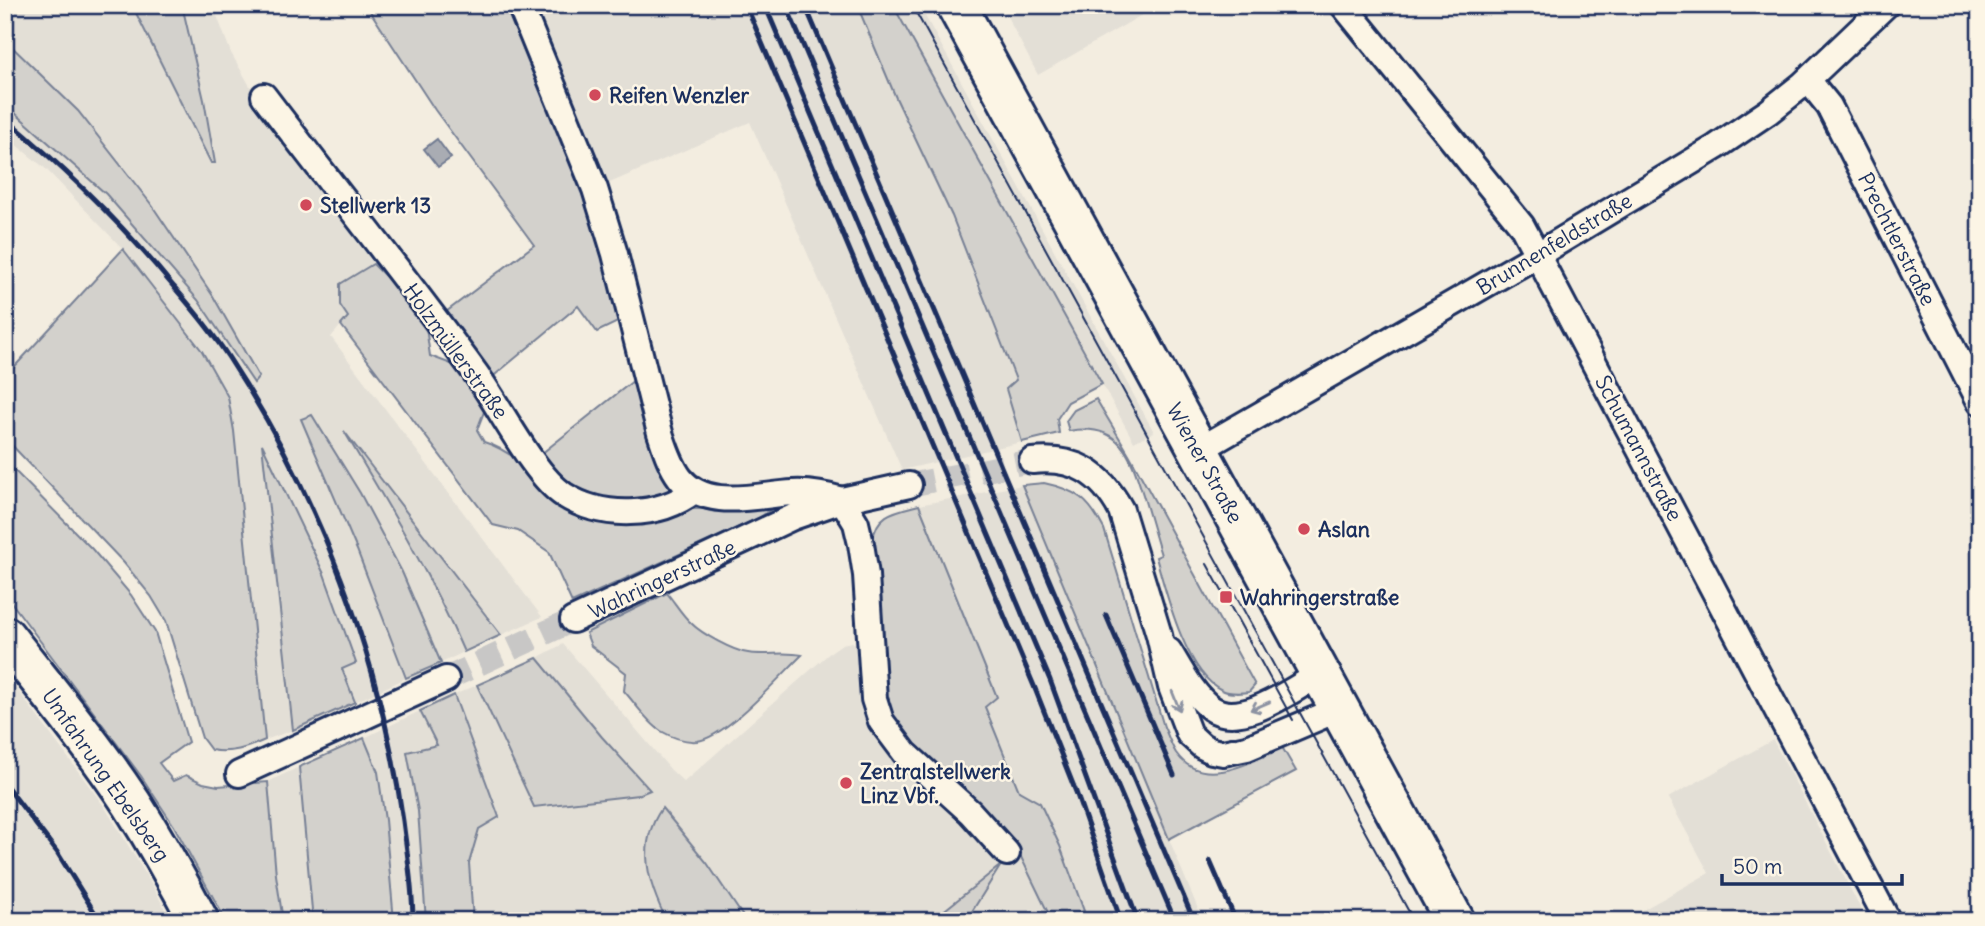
<svg xmlns="http://www.w3.org/2000/svg" width="1985" height="926" font-family="Delius,sans-serif">
	<rect width="100%" height="100%" fill="#f3ede0"/>
	<filter id="ink" filterUnits="userSpaceOnUse"><feTurbulence type="fractalNoise" baseFrequency=".0143" numOctaves="2"/><feDisplacementMap in="SourceGraphic" scale="14" xChannelSelector="R" yChannelSelector="G"/><feConvolveMatrix kernelMatrix="1 2 1 2 8 2 1 2 1" color-interpolation-filters="sRGB"/></filter>
	<g filter="url(#ink)">
		<g fill="#e3dfd6">
			<path d="M 5,5 L 132,5 L 211,163 L 182,5 L 213,5 L 231,53 L 258,100 L 318,177 L 373,264 L 340,284 L 348,317 L 331,337 L 542,617 L 501,635 L 349,439 L 447,611 L 464,652 L 441,663 L 402,572 L 360,493 L 312,415 L 302,418 L 357,550 L 406,678 L 355,702 L 342,668 L 355,663 L 324,574 L 262,447 L 293,730 L 265,740 L 234,431 L 202,351 L 123,249 L 46,169 L 5,136 Z"/>
			<path d="M 529,5 L 857,5 L 896,98 L 952,216 L 1016,380 L 1006,389 L 1022,442 L 902,470 L 750,122 L 605,185 Z"/>
			<path d="M 893,5 L 919,5 L 1154,432 L 1134,442 Z"/>
			<path d="M 1001,5 L 1159,5 L 1038,75 Z"/>
			<path d="M 1022,485 L 1203,921 L 1062,921 L 1084,910 L 1060,846 L 1040,804 L 1019,792 L 984,707 L 997,696 L 919,505 Z"/>
			<path d="M 852,642 L 859,646 L 1001,865 L 1017,852 L 1052,921 L 966,921 L 999,867 L 931,921 L 746,921 L 707,863 L 660,909 L 667,921 L 473,921 L 469,863 L 479,829 L 499,817 L 454,695 L 477,685 L 534,807 L 638,795 L 649,789 L 602,737 L 537,658 L 563,644 L 671,770 L 684,782 L 832,651 L 842,644 Z"/>
			<path d="M 5,673 L 104,806 L 153,886 L 171,921 L 5,921 Z"/>
			<path d="M 420,711 L 437,745 L 407,752 L 418,811 L 426,921 L 394,921 L 385,820 L 378,772 L 364,738 Z"/>
			<path d="M 1773,740 L 1867,921 L 1623,921 L 1709,873 L 1668,798 Z"/>
			<path d="M 299,767 L 313,921 L 283,921 L 276,875 L 268,782 Z"/>
		</g>
		<g fill="#d3d1cc" stroke="#778095" stroke-width="2">
			<path d="M 132,5 L 182,5 L 204,100 L 215,163 L 211,163 Z"/>
			<path d="M 366,5 L 507,5 L 582,185 L 624,319 L 597,332 L 578,306 L 490,379 L 442,315 L 534,245 L 435,110 Z"/>
			<path d="M 857,5 L 893,5 L 1102,384 L 1068,402 L 1057,419 L 1059,433 L 1022,442 L 1006,389 L 1016,380 L 952,216 L 896,98 Z"/>
			<path d="M 5,40 L 78,111 L 151,204 L 213,296 L 259,377 L 254,383 L 198,300 L 106,194 L 5,104 Z"/>
			<path d="M 123,249 L 202,351 L 228,397 L 234,431 L 265,740 C 247,748 231,754 211,750 L 202,738 L 166,621 L 151,596 L 124,563 L 5,438 L 5,377 Z"/>
			<path d="M 373,264 L 420,311 L 426,327 L 430,356 L 462,368 L 485,409 L 477,430 L 484,442 C 519,453 540,482 565,507 L 703,509 L 715,512 L 765,506 L 770,510 L 759,518 L 572,603 L 549,552 L 518,531 L 493,525 L 341,325 L 348,317 L 340,305 L 340,284 Z"/>
			<path d="M 633,381 C 645,400 645,423 651,444 C 655,461 663,475 673,488 L 673,495 L 602,504 L 560,483 L 541,454 Z"/>
			<path d="M 1096,399 L 1129,454 L 1255,685 L 1249,692 C 1240,693 1230,694 1222,690 C 1186,674 1166,593 1156,557 L 1161,555 C 1155,536 1150,517 1144,498 C 1131,456 1121,422 1069,431 L 1066,421 L 1074,410 Z"/>
			<path d="M 312,415 L 360,493 L 402,572 L 441,663 L 406,678 L 357,550 L 301,419 Z"/>
			<path d="M 344,431 L 501,635 L 464,652 C 431,575 387,503 344,431 Z"/>
			<path d="M 262,444 L 324,574 L 356,663 L 342,669 L 355,702 L 293,730 Z"/>
			<path d="M 5,461 L 92,549 L 131,595 L 155,632 L 188,742 L 159,763 L 173,781 L 186,775 L 203,783 L 218,786 L 268,782 L 276,875 L 283,921 L 226,921 L 174,826 L 141,776 L 5,594 Z"/>
			<path d="M 1044,483 C 1077,490 1089,500 1104,529 L 1164,727 C 1168,735 1171,745 1176,753 C 1202,791 1252,762 1282,747 L 1296,771 L 1169,839 L 1022,485 Z"/>
			<path d="M 919,505 L 997,697 L 985,707 L 1019,791 L 1040,803 L 1060,846 L 1084,911 L 1062,921 L 1052,921 L 1020,855 L 1008,840 L 906,742 L 884,703 L 881,633 L 882,615 L 873,540 C 876,513 896,511 919,505 Z"/>
			<path d="M 667,593 C 675,603 682,615 691,623 C 702,634 733,651 748,653 C 766,656 784,651 802,655 C 780,676 726,738 697,741 C 684,742 673,738 661,731 C 647,722 635,703 624,691 L 626,673 L 591,646 L 586,633 Z"/>
			<path d="M 537,658 L 602,737 L 650,790 L 638,795 L 534,807 L 477,685 Z"/>
			<path d="M 454,695 L 499,817 L 479,829 L 469,863 L 473,921 L 426,921 L 418,811 L 407,752 L 437,745 L 420,711 Z"/>
			<path d="M 364,738 L 378,772 L 385,820 L 394,921 L 313,921 L 299,767 Z"/>
			<path d="M 662,808 L 707,863 L 746,921 L 667,921 C 648,884 636,845 662,808 Z"/>
			<path d="M 1001,865 L 966,921 L 931,921 Z"/>
		</g>
		<path fill="#a9acb3" stroke="#707a91" stroke-width="2" d="M 437,139 L 451,158 L 438,167 L 424,149 Z"/>
		<g fill="none" stroke-linecap="round" stroke-linejoin="round">
			<g stroke="#c8c7c6" stroke-width="24" stroke-dasharray="24 12" stroke-linecap="butt">
				<path d="M 909,485 L 1032,461"/>
				<path d="M 446,679 L 573,620"/>
			</g>
			<defs>
				<g id="minor">
					<path d="M 520,5 L 595,189 L 615,254 L 660,433 C 665,448 670,465 680,478 C 706,511 757,495 793,493 C 810,492 825,495 842,500 L 856,523 L 861,544 L 866,575 L 874,699 L 881,721 L 905,753 L 970,812 L 1007,853"/>
					<path d="M 1343,5 L 1522,226 L 1888,921"/>
					<path d="M 1808,80 L 1829,106 L 1980,402"/>
					<path d="M 264,96 C 334,188 406,278 474,371 C 498,403 533,475 564,495 C 602,519 659,518 694,491"/>
					<path d="M 1199,450 L 1537,255 L 1716,147 L 1768,112 L 1802,85 L 1886,5"/>
					<path d="M 1032,461 C 1074,456 1101,473 1121,510 L 1159,635 L 1171,687 L 1189,734 L 1202,746 L 1212,751 L 1223,753 L 1247,748 L 1339,709"/>
					<path d="M 573,620 L 793,517 L 842,500 L 909,485"/>
					<path d="M 1169,651 C 1180,669 1193,695 1211,708 C 1241,729 1293,689 1320,674"/>
					<path d="M 239,774 L 446,679"/>
				</g>
				<g id="primary">
					<path d="M 956,5 L 1455,921"/>
					<path d="M 5,636 C 48,691 93,745 132,804 C 156,842 178,881 199,921"/>
				</g>
			</defs>
			<use href="#minor" stroke="#1b2f5e" stroke-width="30"/>
			<use href="#primary" stroke="#1b2f5e" stroke-width="44"/>
			<use href="#minor" stroke="#fcf5e5" stroke-width="24"/>
			<use href="#primary" stroke="#fcf5e5" stroke-width="38"/>
			<g stroke="#1b2f5e" stroke-width="2">
				<path d="M 912,5 L 1414,921"/>
				<path d="M 1207,564 L 1293,720"/>
			</g>
			<g stroke="#1b2f5e" stroke-width="5">
				<path d="M 746,5 L 1034,686 L 1076,792 L 1121,921"/>
				<path d="M 765,5 L 1050,680 L 1138,921"/>
				<path d="M 786,5 L 1175,921"/>
				<path d="M 805,5 L 1194,921"/>
				<path d="M 5,118 C 66,169 123,225 174,287 C 193,309 213,333 229,358 C 320,497 380,656 403,821 C 407,853 413,888 413,921"/>
				<path d="M 1106,615 L 1174,775"/>
				<path d="M 5,784 L 57,852 L 100,921"/>
				<path d="M 1210,861 L 1236,921"/>
			</g>
		</g>
		<defs><path id="oneway-shaft" d="M-6 0H5M1.5-3L5.5 0L1.5 3" fill="none" stroke-width="1.6" stroke-linecap="round" stroke-linejoin="round" transform="scale(1.75)"/></defs>
		<g stroke="#8c92a2">
			<use href="#oneway-shaft" transform="translate(1176 701) rotate(68)"/>
			<use href="#oneway-shaft" transform="translate(1260 706) rotate(157)"/>
		</g>
	</g>
	<g fill="#d1495b" stroke="#fcf5e5" stroke-width="2.5">
		<circle cx="595" cy="95" r="7"/>
		<circle cx="306" cy="205" r="7"/>
		<circle cx="1304" cy="529" r="7"/>
		<rect x="1219" y="590" width="14" height="14" rx="3.5"/>
		<circle cx="846" cy="783" r="7"/>
	</g>
	<g text-anchor="middle" dominant-baseline="central" stroke-width="5" stroke-linejoin="round" paint-order="stroke">
		<g font-size="21" font-weight="bold" fill="#1b2f5e" stroke="#fcf5e5" text-anchor="start">
			<text x="609" y="95">Reifen Wenzler</text>
			<text x="320" y="205">Stellwerk 13</text>
			<text x="1318" y="529">Aslan</text>
			<text x="1240" y="597">Wahringerstraße</text>
			<text x="860" y="771">Zentralstellwerk<tspan x="860" dy="24">Linz Vbf.</tspan></text>
		</g>
		<g font-size="21" fill="#1b2f5e" stroke="#fcf5e5">
			<text transform="translate(1897 239) rotate(63)">Prechtlerstraße</text>
			<text transform="translate(1554 244) rotate(-31)">Brunnenfeldstraße</text>
			<text transform="translate(456 351) rotate(54)">Holzmüllerstraße</text>
			<text transform="translate(1639 448) rotate(62)">Schumannstraße</text>
			<text transform="translate(1205 463) rotate(61)">Wiener Straße</text>
			<text transform="translate(662 579) rotate(-25)">Wahringerstraße</text>
			<text transform="translate(106 775) rotate(55)">Umfahrung Ebelsberg</text>
		</g>
	</g>
	<rect width="1985" height="926" fill="none" stroke="#fcf5e5" stroke-width="28"/>
	<rect x="14" y="14" width="1957" height="898" fill="none" stroke="#1b2f5e" stroke-width="2.5" filter="url(#ink)"/>
	<path d="M1722 874v10h180v-10" fill="none" stroke="#1b2f5e" stroke-width="3.5"/>
	<text x="1733" y="874" font-size="21" fill="#1b2f5e" stroke="#fcf5e5" stroke-width="5" paint-order="stroke">50 m</text>
</svg>
